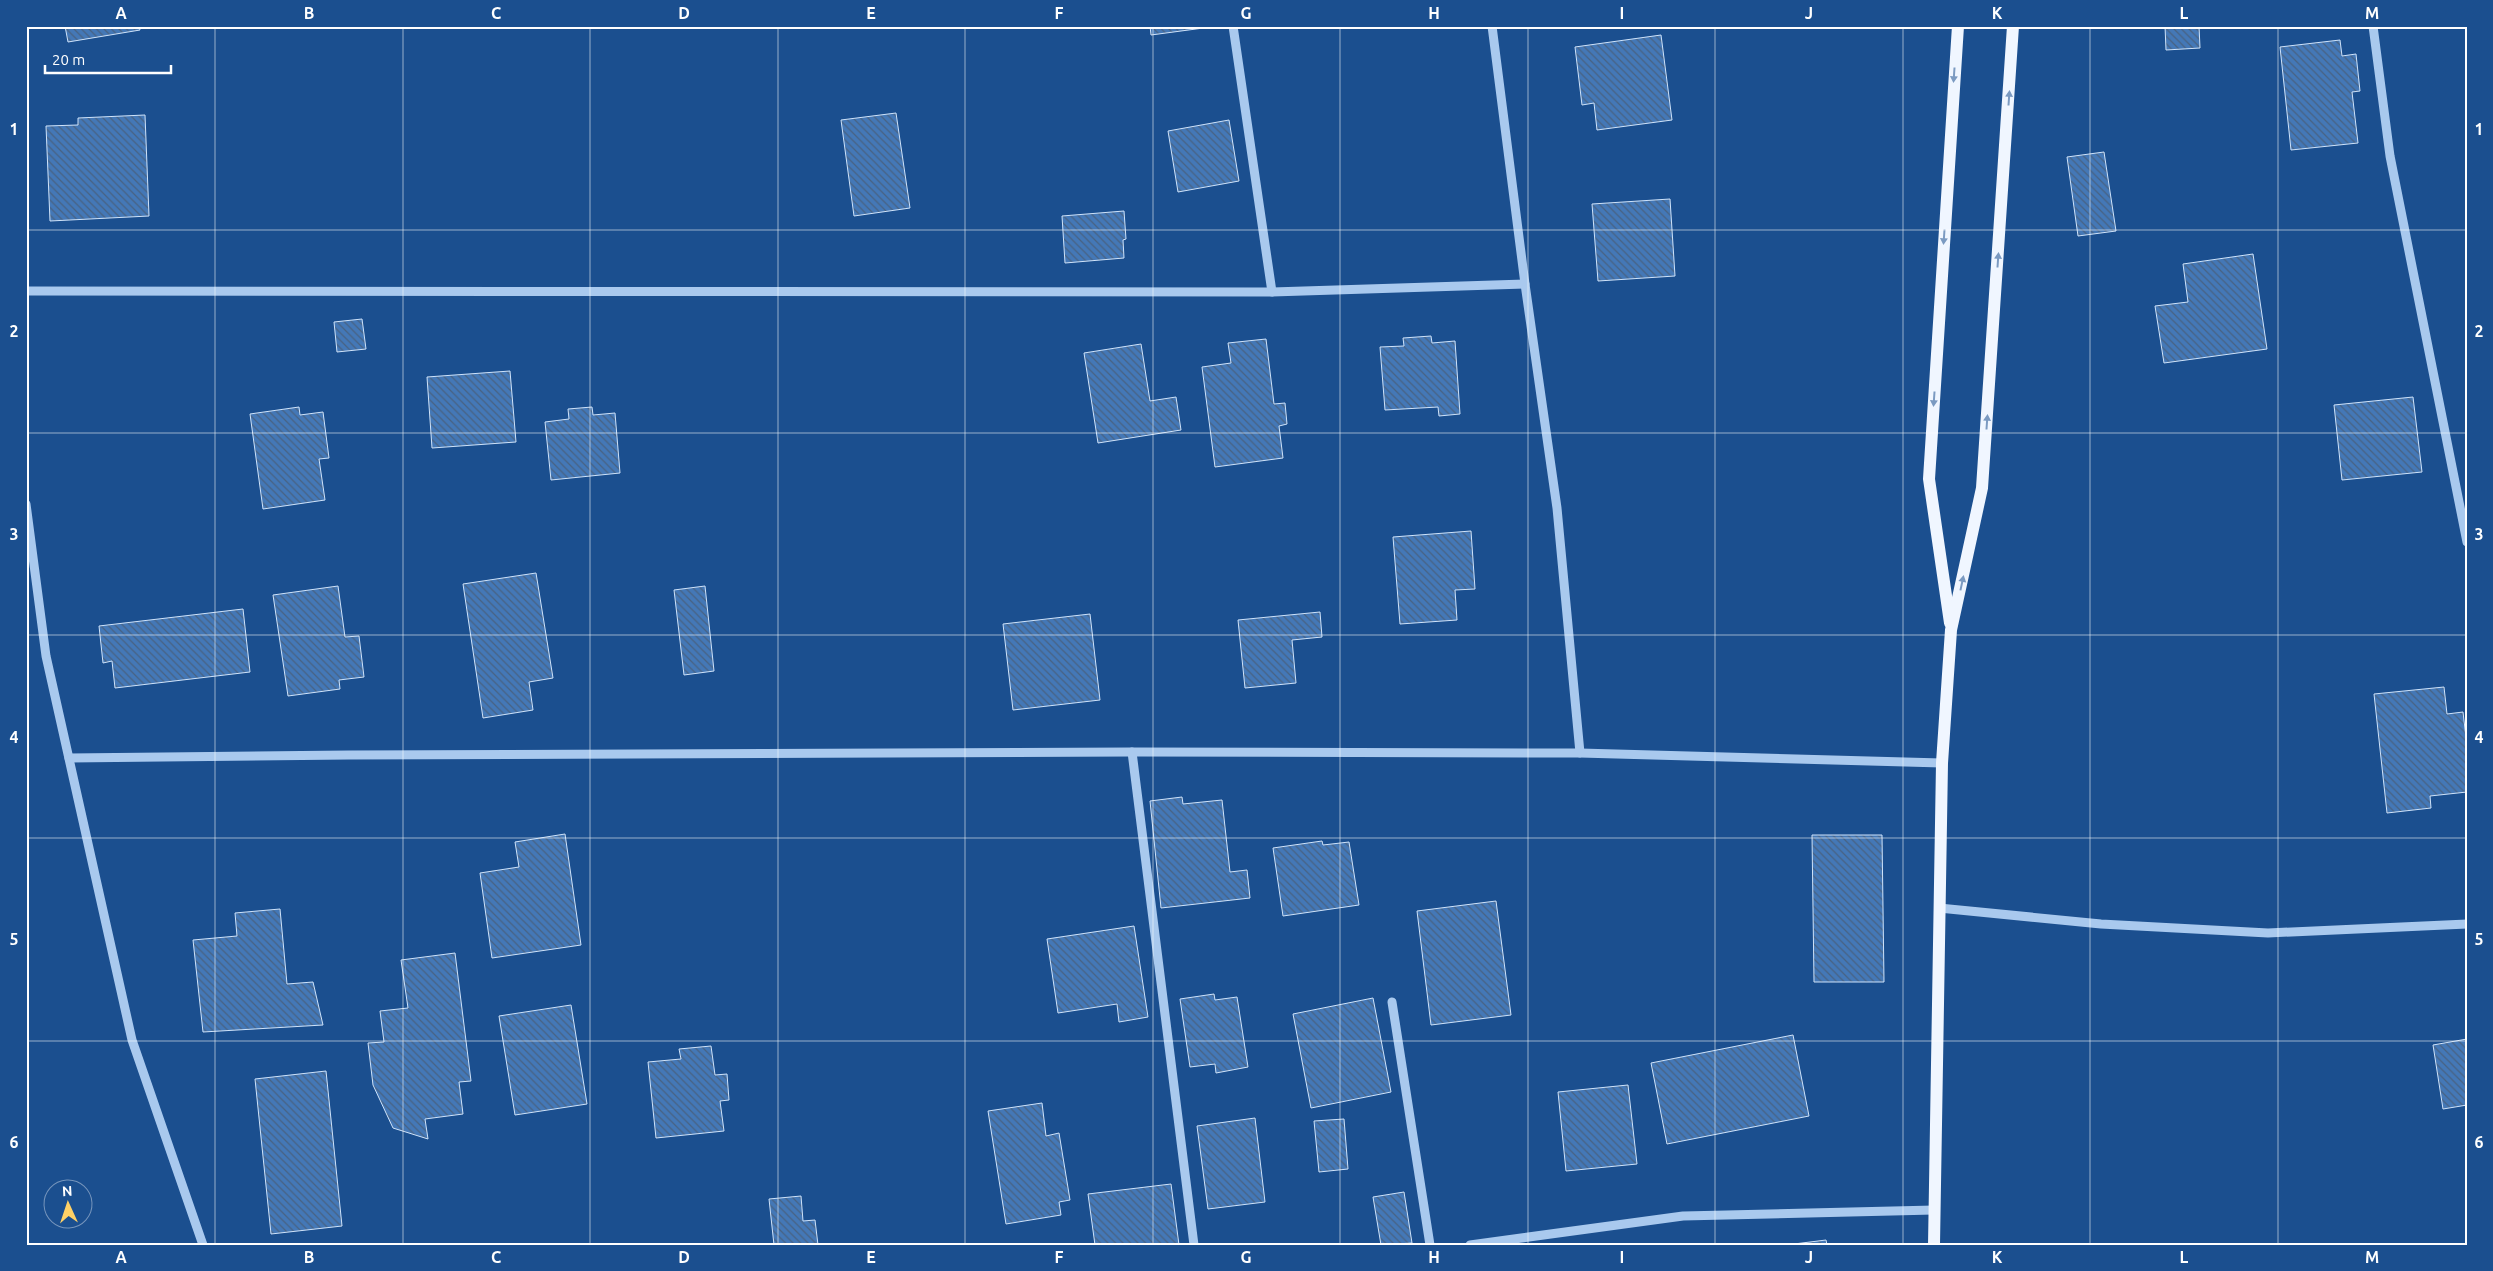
<svg xmlns="http://www.w3.org/2000/svg" width="2493" height="1271" font-family="Ubuntu,sans-serif">
	<defs>
		<pattern id="building-back-hatch" width="6" height="6" patternUnits="userSpaceOnUse" patternTransform="scale(1.25)"><rect width="6" height="6" fill="#4478b7"/><path d="M-1 5l2 2M0 0l6 6M5-1l2 2" fill="none" stroke="#486282"/></pattern>
	</defs>
	<rect width="100%" height="100%" fill="#1b4f8f"/>
	<g fill="url(#building-back-hatch)" stroke="#cfe3fa">
		<path d="M 65,26 L 139,26 L 140,30 L 68,42 Z"/>
		<path d="M 1150,26 L 1211,26 L 1211,27 L 1151,35 Z"/>
		<path d="M 2165,26 L 2199,26 L 2200,48 L 2166,50 Z"/>
		<path d="M 1661,35 L 1672,120 L 1597,130 L 1594,103 L 1582,105 L 1575,47 Z"/>
		<path d="M 2340,40 L 2342,56 L 2356,54 L 2360,91 L 2352,92 L 2358,143 L 2291,150 L 2280,47 Z"/>
		<path d="M 896,113 L 910,208 L 854,216 L 841,120 Z"/>
		<path d="M 145,115 L 149,216 L 50,221 L 46,126 L 78,125 L 78,118 Z"/>
		<path d="M 1229,120 L 1239,181 L 1178,192 L 1168,131 Z"/>
		<path d="M 2104,152 L 2116,231 L 2078,236 L 2067,157 Z"/>
		<path d="M 1670,199 L 1675,276 L 1598,281 L 1592,204 Z"/>
		<path d="M 1124,211 L 1126,239 L 1123,240 L 1124,258 L 1065,263 L 1062,216 Z"/>
		<path d="M 2253,254 L 2267,349 L 2164,363 L 2155,306 L 2188,302 L 2183,264 Z"/>
		<path d="M 362,319 L 366,349 L 337,352 L 334,322 Z"/>
		<path d="M 1431,336 L 1432,343 L 1455,341 L 1460,414 L 1439,416 L 1438,407 L 1385,410 L 1380,347 L 1404,346 L 1403,338 Z"/>
		<path d="M 1266,339 L 1274,404 L 1285,403 L 1287,424 L 1279,426 L 1283,458 L 1215,467 L 1202,367 L 1231,363 L 1228,343 Z"/>
		<path d="M 1141,344 L 1150,401 L 1176,397 L 1181,430 L 1098,443 L 1084,353 Z"/>
		<path d="M 510,371 L 516,442 L 432,448 L 427,377 Z"/>
		<path d="M 2413,397 L 2422,472 L 2342,480 L 2334,405 Z"/>
		<path d="M 299,407 L 300,415 L 323,412 L 329,458 L 319,459 L 325,500 L 263,509 L 250,414 Z"/>
		<path d="M 592,407 L 593,415 L 615,413 L 620,473 L 551,480 L 545,422 L 569,419 L 568,409 Z"/>
		<path d="M 1471,531 L 1475,589 L 1455,590 L 1457,620 L 1400,624 L 1393,537 Z"/>
		<path d="M 536,573 L 553,678 L 529,682 L 533,710 L 483,718 L 463,584 Z"/>
		<path d="M 338,586 L 345,637 L 359,636 L 364,677 L 339,680 L 340,689 L 288,696 L 273,595 Z"/>
		<path d="M 705,586 L 714,671 L 684,675 L 674,590 Z"/>
		<path d="M 243,609 L 250,672 L 115,688 L 112,661 L 103,663 L 99,626 Z"/>
		<path d="M 1320,612 L 1322,637 L 1292,640 L 1296,683 L 1245,688 L 1238,620 Z"/>
		<path d="M 1090,614 L 1100,700 L 1013,710 L 1003,624 Z"/>
		<path d="M 2444,687 L 2447,714 L 2463,712 L 2467,746 L 2467,792 L 2430,796 L 2431,808 L 2387,813 L 2374,694 Z"/>
		<path d="M 1182,797 L 1183,804 L 1222,800 L 1230,872 L 1247,870 L 1250,898 L 1161,908 L 1150,801 Z"/>
		<path d="M 565,834 L 581,945 L 492,958 L 480,873 L 519,867 L 515,842 Z"/>
		<path d="M 1812,835 L 1882,835 L 1884,982 L 1814,982 Z"/>
		<path d="M 1322,841 L 1323,845 L 1349,842 L 1359,905 L 1283,916 L 1273,848 Z"/>
		<path d="M 1496,901 L 1511,1015 L 1431,1025 L 1417,911 Z"/>
		<path d="M 280,909 L 287,984 L 313,982 L 323,1025 L 203,1032 L 193,940 L 237,936 L 235,913 Z"/>
		<path d="M 1134,926 L 1148,1017 L 1119,1022 L 1117,1004 L 1058,1013 L 1047,939 Z"/>
		<path d="M 455,953 L 471,1081 L 459,1082 L 463,1114 L 425,1119 L 428,1139 L 393,1128 L 373,1085 L 368,1043 L 384,1042 L 380,1011 L 408,1008 L 401,960 Z"/>
		<path d="M 1214,994 L 1215,1000 L 1237,997 L 1248,1067 L 1216,1073 L 1215,1064 L 1190,1067 L 1180,999 Z"/>
		<path d="M 1373,998 L 1391,1092 L 1311,1108 L 1293,1014 Z"/>
		<path d="M 571,1005 L 587,1104 L 515,1115 L 499,1016 Z"/>
		<path d="M 1793,1035 L 1809,1116 L 1667,1144 L 1651,1063 Z"/>
		<path d="M 2467,1039 L 2467,1105 L 2443,1109 L 2433,1045 Z"/>
		<path d="M 711,1046 L 715,1075 L 727,1074 L 729,1100 L 720,1101 L 724,1131 L 656,1138 L 648,1062 L 681,1059 L 679,1049 Z"/>
		<path d="M 326,1071 L 342,1226 L 271,1234 L 255,1079 Z"/>
		<path d="M 1628,1085 L 1637,1164 L 1566,1171 L 1558,1092 Z"/>
		<path d="M 1042,1103 L 1046,1136 L 1059,1133 L 1070,1200 L 1059,1202 L 1061,1215 L 1006,1224 L 988,1111 Z"/>
		<path d="M 1255,1118 L 1265,1202 L 1208,1209 L 1197,1126 Z"/>
		<path d="M 1344,1119 L 1348,1169 L 1319,1172 L 1314,1121 Z"/>
		<path d="M 1171,1184 L 1179,1245 L 1095,1245 L 1088,1194 Z"/>
		<path d="M 1404,1192 L 1412,1243 L 1381,1245 L 1373,1197 Z"/>
		<path d="M 801,1196 L 803,1221 L 815,1220 L 818,1245 L 774,1245 L 769,1199 Z"/>
		<path d="M 1826,1240 L 1827,1245 L 1786,1245 Z"/>
	</g>
	<g fill="none" stroke-linecap="round" stroke-linejoin="round">
		<g stroke="#a9c9ee" stroke-width="9">
			<path d="M 1233,26 L 1272,292"/>
			<path d="M 1492,26 L 1525,284 L 1557,508 L 1580,753"/>
			<path d="M 2373,26 L 2390,156 L 2467,542"/>
			<path d="M 26,291 L 1272,292 L 1525,284"/>
			<path d="M 26,504 L 46,656 L 132,1040 L 203,1245"/>
			<path d="M 1132,752 L 1194,1245"/>
			<path d="M 69,758 L 349,755 L 1132,752 L 1580,753 L 1942,763"/>
			<path d="M 1939,908 L 2101,924 L 2268,933 L 2467,924"/>
			<path d="M 1392,1002 L 1430,1245"/>
			<path d="M 1470,1245 L 1683,1216 L 1934,1210"/>
		</g>
		<g stroke="#f0f6ff" stroke-width="12">
			<path d="M 1950,623 L 1929,479 L 1958,26"/>
			<path d="M 1934,1245 L 1942,763 L 1951,630 L 1982,488 L 2013,26"/>
		</g>
	</g>
	<defs><path id="oneway-solid" d="M-6-.8H1V-3.2L6.5 0L1 3.2V.8H-6Z" transform="scale(1.25)"/></defs>
	<g fill="#7b9ac1">
		<use href="#oneway-solid" transform="translate(1954 75) rotate(94)"/>
		<use href="#oneway-solid" transform="translate(2009 98) rotate(-86)"/>
		<use href="#oneway-solid" transform="translate(1944 237) rotate(94)"/>
		<use href="#oneway-solid" transform="translate(1998 260) rotate(-86)"/>
		<use href="#oneway-solid" transform="translate(1934 399) rotate(94)"/>
		<use href="#oneway-solid" transform="translate(1987 422) rotate(-86)"/>
		<use href="#oneway-solid" transform="translate(1962 583) rotate(-78)"/>
	</g>
	<path fill="none" stroke="#fff" stroke-width="1" stroke-opacity="0.55" d="M 215,26 L 215,1245M 403,26 L 403,1245M 590,26 L 590,1245M 778,26 L 778,1245M 965,26 L 965,1245M 1153,26 L 1153,1245M 1340,26 L 1340,1245M 1528,26 L 1528,1245M 1715,26 L 1715,1245M 1903,26 L 1903,1245M 2090,26 L 2090,1245M 2278,26 L 2278,1245M 26,230 L 2467,230M 26,433 L 2467,433M 26,635 L 2467,635M 26,838 L 2467,838M 26,1041 L 2467,1041"/>
	<rect width="2493" height="1271" fill="none" stroke="#1b4f8f" stroke-width="55"/>
	<g transform="translate(68 1204) rotate(357)"><circle r="24" fill="#1b4f8f" stroke="#7695bc"/>
	<path d="M0-4L9 19L0 12L-9 19Z" fill="#ffd166"/>
	<text y="-8" font-size="14" font-weight="bold" text-anchor="middle" fill="#ffffff">N</text>
	</g>
	<path d="M45 65v8h126v-8" fill="none" stroke="#ffffff" stroke-width="2.5"/>
	<text x="52" y="65" font-size="15" fill="#ffffff" stroke="#1b4f8f" stroke-width="4" paint-order="stroke">20 m</text>
	<rect x="28" y="28" width="2438" height="1216" fill="none" stroke="#fff" stroke-width="2"/>
	<g font-size="16" text-anchor="middle" font-weight="bold" fill="#fff">
		<text x="121" y="19">A</text>
		<text x="309" y="19">B</text>
		<text x="496" y="19">C</text>
		<text x="684" y="19">D</text>
		<text x="871" y="19">E</text>
		<text x="1059" y="19">F</text>
		<text x="1246" y="19">G</text>
		<text x="1434" y="19">H</text>
		<text x="1622" y="19">I</text>
		<text x="1809" y="19">J</text>
		<text x="1997" y="19">K</text>
		<text x="2184" y="19">L</text>
		<text x="2372" y="19">M</text>
		<text x="14" y="135">1</text>
		<text x="2479" y="135">1</text>
		<text x="14" y="337">2</text>
		<text x="2479" y="337">2</text>
		<text x="14" y="540">3</text>
		<text x="2479" y="540">3</text>
		<text x="14" y="743">4</text>
		<text x="2479" y="743">4</text>
		<text x="14" y="945">5</text>
		<text x="2479" y="945">5</text>
		<text x="14" y="1148">6</text>
		<text x="2479" y="1148">6</text>
		<text x="121" y="1263">A</text>
		<text x="309" y="1263">B</text>
		<text x="496" y="1263">C</text>
		<text x="684" y="1263">D</text>
		<text x="871" y="1263">E</text>
		<text x="1059" y="1263">F</text>
		<text x="1246" y="1263">G</text>
		<text x="1434" y="1263">H</text>
		<text x="1622" y="1263">I</text>
		<text x="1809" y="1263">J</text>
		<text x="1997" y="1263">K</text>
		<text x="2184" y="1263">L</text>
		<text x="2372" y="1263">M</text>
	</g>
</svg>
